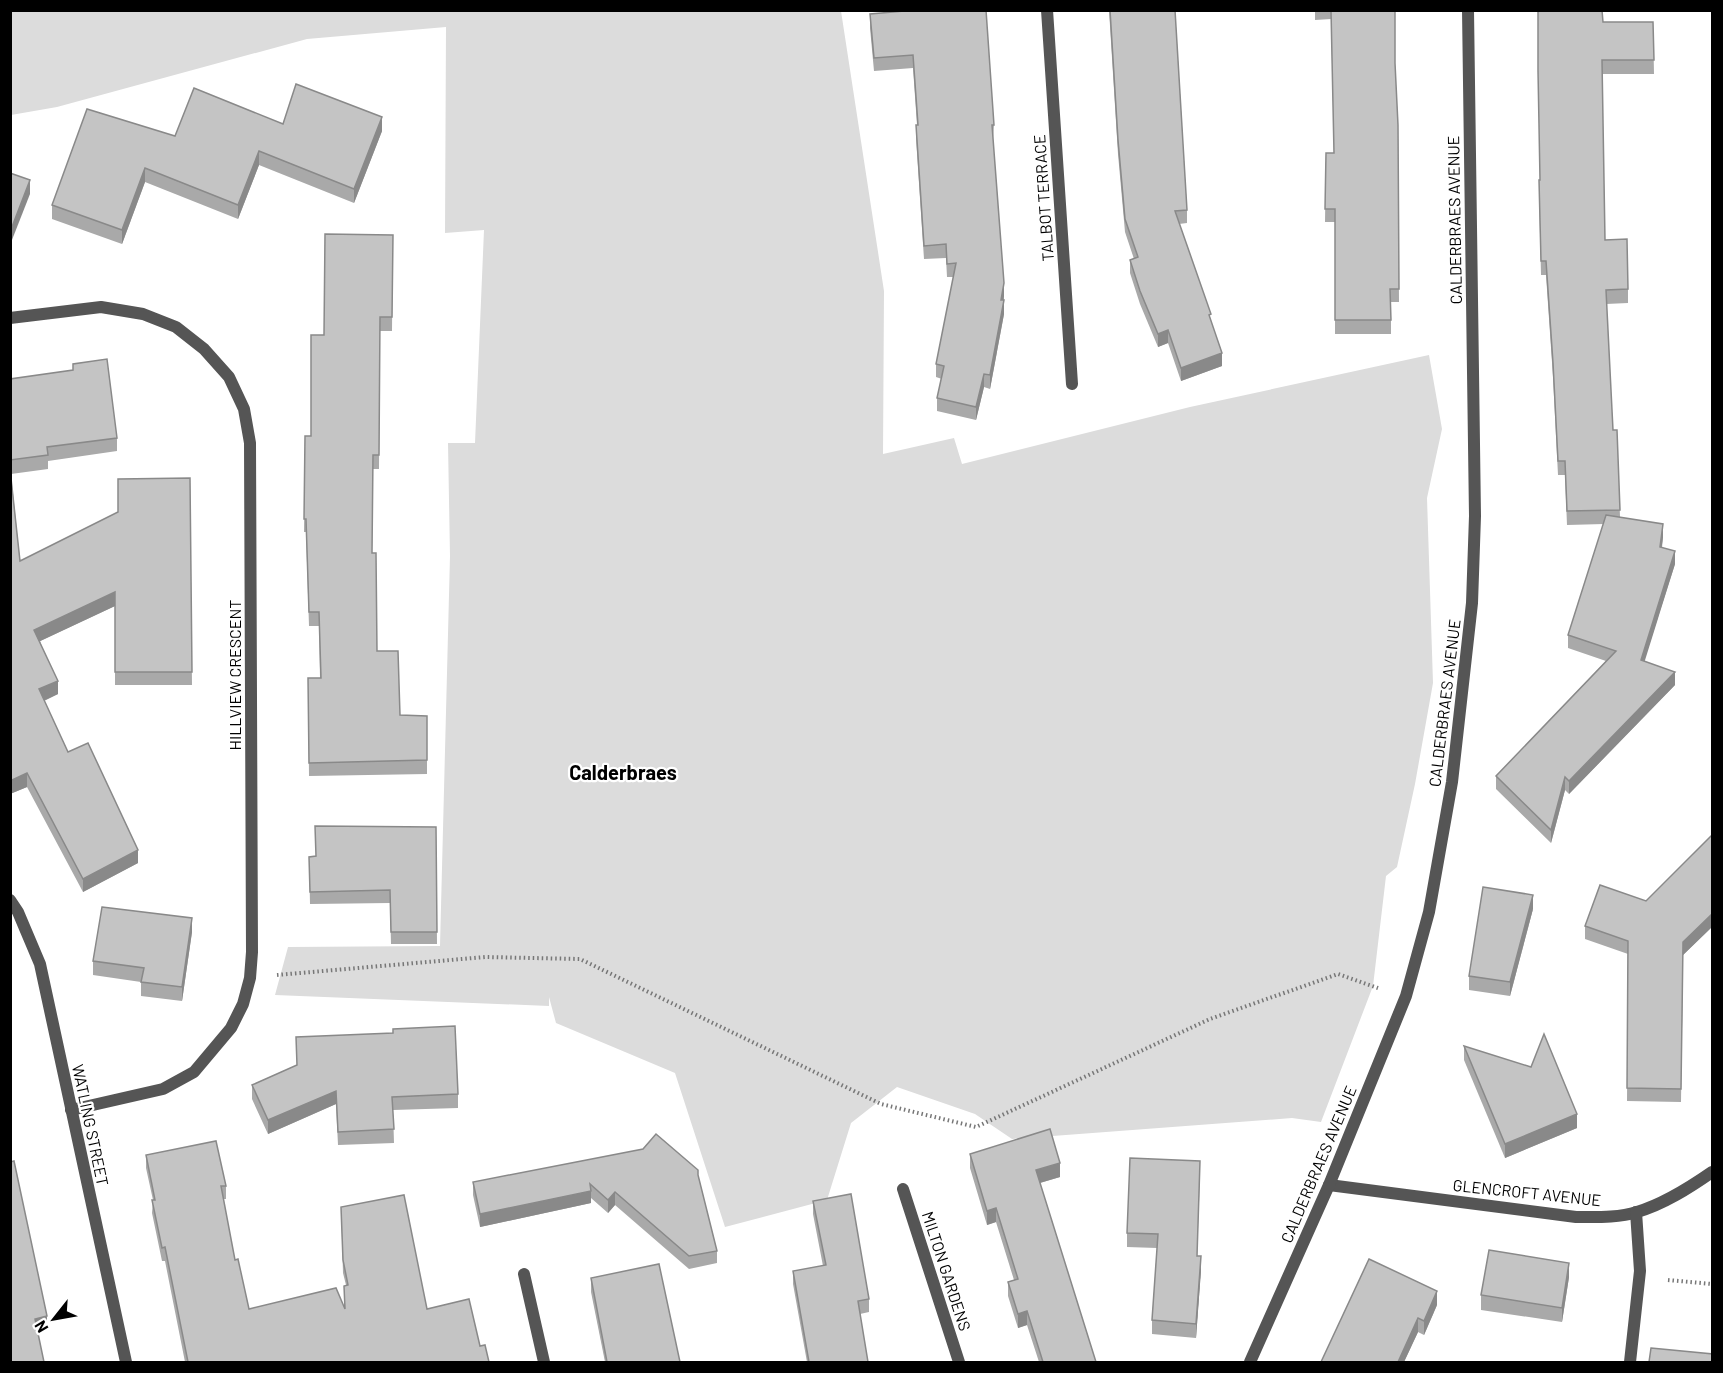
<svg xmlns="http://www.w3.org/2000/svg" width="1723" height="1373" font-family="Barlow,sans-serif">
	<rect width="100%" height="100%" fill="#fff"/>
	<path fill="#dcdcdc" d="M 10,11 L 841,11 L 884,291 L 883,454 L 954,438 L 962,464 L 1190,407 L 1429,355 L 1442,429 L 1427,498 L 1433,683 L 1415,784 L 1397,867 L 1386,876 L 1373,986 L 1321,1122 L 1292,1118 L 1012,1139 L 975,1114 L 897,1087 L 851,1123 L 827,1200 L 725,1227 L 675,1073 L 556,1023 L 549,997 L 549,1006 L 275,995 L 288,947 L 440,946 L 450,556 L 448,443 L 475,443 L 484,230 L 445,233 L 446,27 L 307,39 L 57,107 L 11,115 Z"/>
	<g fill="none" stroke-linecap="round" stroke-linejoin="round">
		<g stroke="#777" stroke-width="4" stroke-dasharray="1.5 3" stroke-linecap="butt">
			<path d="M 277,975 L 485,957 L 580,959 L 881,1104 L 976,1127 L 1210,1019 L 1338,974 L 1378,988"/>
			<path d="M 1668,1280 L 1712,1284"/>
		</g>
		<g stroke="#555" stroke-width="12">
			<path d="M 1047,10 L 1072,384"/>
			<path d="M 10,318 L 101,307 L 143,314 L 176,327 L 204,349 L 229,377 L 244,409 L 250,443 L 252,952 L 250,978 L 243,1004 L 231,1028 L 194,1072 L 163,1089 L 71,1110"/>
			<path d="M 10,900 L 18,912 L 40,964 L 126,1362"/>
			<path d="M 1329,1185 L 1576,1217 C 1596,1217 1618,1218 1637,1212 C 1664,1204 1689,1188 1712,1172"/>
			<path d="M 903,1189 L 959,1362"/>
			<path d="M 524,1274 L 544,1362"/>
			<path d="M 1250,1362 L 1329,1185 L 1406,996 L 1429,912 L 1452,782 L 1472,603 L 1475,516 L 1468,10"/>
			<path d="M 1630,1362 L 1640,1271 L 1636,1212"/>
		</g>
	</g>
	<g fill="#a9a9a9">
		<path d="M 1109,10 L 1175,10 L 1187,210 L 1187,223 L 1179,224 L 1211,320 L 1222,366 L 1181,381 L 1168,343 L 1158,347 L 1140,304 L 1130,273 L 1130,260 L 1134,259 L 1125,232 L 1118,154 Z"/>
		<path d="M 1315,10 L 1395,10 L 1395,64 L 1398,125 L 1399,302 L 1391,302 L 1391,334 L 1335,334 L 1335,222 L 1325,222 L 1326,153 L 1334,153 L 1331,19 L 1315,20 Z"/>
		<path d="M 870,14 L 994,125 L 993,139 L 1004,296 L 1004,314 L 990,389 L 984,387 L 976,420 L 937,411 L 937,398 L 942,379 L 936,377 L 936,364 L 954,277 L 947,277 L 946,258 L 924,259 L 916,138 L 916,125 L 917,125 L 913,68 L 874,71 L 870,28 Z"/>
		<path d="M 1603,22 L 1653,22 L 1654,74 L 1602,74 L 1605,240 L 1628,289 L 1628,303 L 1606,304 L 1613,430 L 1617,430 L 1620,517 L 1663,537 L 1662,548 L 1675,564 L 1644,661 L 1675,685 L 1569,794 L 1565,790 L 1551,843 L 1496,789 L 1496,776 L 1606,661 L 1568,648 L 1568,635 L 1604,524 L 1567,525 L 1565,475 L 1558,475 L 1553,377 L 1546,275 L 1541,275 L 1539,193 L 1539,180 L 1540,180 Z"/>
		<path d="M 283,124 L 382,131 L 354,203 L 259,165 L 238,219 L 145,182 L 122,244 L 52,219 L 52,205 L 175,136 Z"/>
		<path d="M 393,235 L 392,331 L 380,331 L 379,469 L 373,469 L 372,553 L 377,651 L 400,715 L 427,716 L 427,774 L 309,776 L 308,678 L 320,678 L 319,626 L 309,626 L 306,532 L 304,532 L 305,436 L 311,436 L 324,335 Z"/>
		<path d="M 10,379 L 117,438 L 117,451 L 48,461 L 48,469 L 11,474 L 20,561 L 190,478 L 192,685 L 115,685 L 115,606 L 40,641 L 58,694 L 44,701 L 68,752 L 138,863 L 83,892 L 27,787 L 10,794 Z"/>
		<path d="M 436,827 L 437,944 L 391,944 L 390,903 L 310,904 L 309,857 L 315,856 Z"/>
		<path d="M 1713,834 L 1713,926 L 1683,955 L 1681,1102 L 1627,1101 L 1628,954 L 1585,939 L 1585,926 L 1646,901 Z"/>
		<path d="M 1533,909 L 1510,996 L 1469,990 L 1469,976 Z"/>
		<path d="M 192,932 L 182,1001 L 141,996 L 141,982 L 93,975 L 93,961 Z"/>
		<path d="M 296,1037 L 458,1094 L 458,1108 L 393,1110 L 394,1143 L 338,1145 L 336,1104 L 268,1134 L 252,1099 L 252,1085 L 297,1065 Z"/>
		<path d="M 1464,1046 L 1577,1128 L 1505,1158 L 1464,1060 Z"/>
		<path d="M 970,1154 L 1060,1177 L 1040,1183 L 1096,1362 L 1039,1362 L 1027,1325 L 1018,1328 L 1008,1296 L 1008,1282 L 1014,1280 L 996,1222 L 987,1225 L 970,1168 Z"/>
		<path d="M 146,1155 L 226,1186 L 226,1199 L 223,1199 L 235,1260 L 249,1309 L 345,1308 L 344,1286 L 346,1285 L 343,1273 L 341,1207 L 427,1309 L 480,1346 L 489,1362 L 185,1362 L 165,1261 L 162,1261 L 152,1213 L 153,1200 L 146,1168 Z"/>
		<path d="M 698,1175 L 717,1251 L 717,1263 L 689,1269 L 615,1205 L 608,1213 L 591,1198 L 591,1203 L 480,1227 L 473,1195 L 473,1182 Z"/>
		<path d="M 1200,1175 L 1197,1256 L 1201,1270 L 1196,1338 L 1152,1334 L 1152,1320 L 1157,1248 L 1127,1247 L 1127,1233 Z"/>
		<path d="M 813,1201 L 869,1299 L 869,1312 L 860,1314 L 868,1362 L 807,1362 L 793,1284 L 793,1271 L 823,1266 L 813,1214 Z"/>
		<path d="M 1569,1277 L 1562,1322 L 1481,1310 L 1481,1295 Z"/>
		<path d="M 591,1278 L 680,1362 L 605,1362 L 591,1292 Z"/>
		<path d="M 1437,1305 L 1424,1335 L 1418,1332 L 1404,1362 L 1321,1362 Z"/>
	</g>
	<g fill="#898989">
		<path d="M 382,117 L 382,131 L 354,203 L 354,189 Z"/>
		<path d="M 259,151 L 259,165 L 238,219 L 238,205 Z"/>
		<path d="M 145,168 L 145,182 L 122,244 L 122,230 Z"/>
		<path d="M 30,180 L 30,194 L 10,245 L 10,232 Z"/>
		<path d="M 1004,283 L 1004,296 L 1001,313 L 1001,300 Z"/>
		<path d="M 1004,300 L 1004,314 L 990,389 L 990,375 Z"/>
		<path d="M 1168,330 L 1168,343 L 1158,347 L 1158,334 Z"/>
		<path d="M 1222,353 L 1222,366 L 1181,381 L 1181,368 Z"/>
		<path d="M 984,374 L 984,387 L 976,420 L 976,407 Z"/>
		<path d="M 1663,524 L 1663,537 L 1660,560 L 1660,547 Z"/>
		<path d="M 1675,551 L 1675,564 L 1641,673 L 1641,660 Z"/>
		<path d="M 115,592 L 115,606 L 34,644 L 34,630 Z"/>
		<path d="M 1675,672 L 1675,685 L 1569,794 L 1569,781 Z"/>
		<path d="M 58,681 L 58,694 L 39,703 L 39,689 Z"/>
		<path d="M 27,773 L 27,787 L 10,794 L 10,781 Z"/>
		<path d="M 1565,777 L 1565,790 L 1551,843 L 1551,830 Z"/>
		<path d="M 138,850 L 138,863 L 83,892 L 83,879 Z"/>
		<path d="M 1533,895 L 1533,909 L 1510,996 L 1510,982 Z"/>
		<path d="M 1713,913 L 1713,926 L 1683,955 L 1681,1102 L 1683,942 Z"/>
		<path d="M 192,918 L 192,932 L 182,1001 L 182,987 Z"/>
		<path d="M 336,1091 L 336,1104 L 268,1134 L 268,1120 Z"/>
		<path d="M 1577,1114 L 1577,1128 L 1505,1158 L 1505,1144 Z"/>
		<path d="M 1060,1163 L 1060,1177 L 1036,1184 L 1036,1170 Z"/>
		<path d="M 591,1191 L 591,1203 L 480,1227 L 480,1214 Z"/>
		<path d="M 615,1192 L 615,1205 L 608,1213 L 608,1200 Z"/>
		<path d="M 996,1208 L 996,1222 L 987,1225 L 987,1211 Z"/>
		<path d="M 1201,1256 L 1201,1270 L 1196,1338 L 1196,1324 Z"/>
		<path d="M 1569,1263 L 1569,1277 L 1562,1322 L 1562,1308 Z"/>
		<path d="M 1437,1291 L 1437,1305 L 1424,1335 L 1424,1321 Z"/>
		<path d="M 1027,1311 L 1027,1325 L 1018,1328 L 1018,1314 Z"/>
		<path d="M 47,1316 L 47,1329 L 35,1331 L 35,1319 Z"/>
		<path d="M 1418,1318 L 1418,1332 L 1404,1362 L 1398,1362 Z"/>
	</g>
	<g fill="#c4c4c4" stroke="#898989" stroke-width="1.5">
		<path d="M 916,10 L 986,10 L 994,125 L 992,125 L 1004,283 L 1001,300 L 1004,300 L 990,375 L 984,374 L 976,407 L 937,398 L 944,366 L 936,364 L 956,263 L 947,264 L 946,244 L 924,246 L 916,125 L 918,125 L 913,55 L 874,58 L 870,14 Z"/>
		<path d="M 1110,10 L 1175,10 L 1187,210 L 1175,211 L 1211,314 L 1209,315 L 1222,353 L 1181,368 L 1168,330 L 1158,334 L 1140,291 L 1130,260 L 1138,257 L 1125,219 L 1118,140 Z"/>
		<path d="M 1331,10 L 1395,10 L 1395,63 L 1398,125 L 1399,289 L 1390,289 L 1391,320 L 1335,320 L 1335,209 L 1325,209 L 1326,153 L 1334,153 Z"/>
		<path d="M 1538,10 L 1602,10 L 1603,22 L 1653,22 L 1654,60 L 1602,60 L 1605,240 L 1627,239 L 1628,289 L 1606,290 L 1613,430 L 1617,430 L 1620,510 L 1567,511 L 1565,461 L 1558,461 L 1553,363 L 1546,261 L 1541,261 L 1539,180 L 1540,180 L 1538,71 Z"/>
		<path d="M 296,84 L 382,117 L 354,189 L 259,151 L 238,205 L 145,168 L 122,230 L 52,205 L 87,109 L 175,136 L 194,88 L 283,124 Z"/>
		<path d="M 10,173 L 30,180 L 10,232 Z"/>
		<path d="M 325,234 L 393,235 L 392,317 L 380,317 L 379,455 L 373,455 L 372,553 L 376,553 L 377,651 L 398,651 L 400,715 L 427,716 L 427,760 L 309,763 L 308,678 L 321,678 L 319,612 L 309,612 L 306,519 L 304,519 L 305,436 L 311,436 L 311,335 L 324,335 Z"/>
		<path d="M 107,359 L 117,438 L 47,447 L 48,455 L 10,460 L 10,379 L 73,370 L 73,364 Z"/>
		<path d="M 10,469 L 20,561 L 118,512 L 118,479 L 190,478 L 192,672 L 115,672 L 115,592 L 34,630 L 58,681 L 39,689 L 68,752 L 88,743 L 138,850 L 83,879 L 27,773 L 10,781 Z"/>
		<path d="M 1606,515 L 1663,524 L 1660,547 L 1675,551 L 1641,660 L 1675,672 L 1569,781 L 1565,777 L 1551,830 L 1496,776 L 1616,651 L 1568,635 Z"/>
		<path d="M 315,826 L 436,827 L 437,932 L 391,932 L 390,890 L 310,892 L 309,857 L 316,856 Z"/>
		<path d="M 1713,834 L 1713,913 L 1683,942 L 1681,1089 L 1627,1088 L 1628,941 L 1585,926 L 1600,885 L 1646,901 Z"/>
		<path d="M 1483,887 L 1533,895 L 1510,982 L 1469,976 Z"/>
		<path d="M 102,907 L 192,918 L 182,987 L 141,982 L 144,968 L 93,961 Z"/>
		<path d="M 455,1026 L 458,1094 L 392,1097 L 394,1129 L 338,1132 L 336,1091 L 268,1120 L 252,1085 L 297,1065 L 296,1037 L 393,1033 L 393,1029 Z"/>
		<path d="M 1544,1034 L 1577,1114 L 1505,1144 L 1464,1046 L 1531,1067 Z"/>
		<path d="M 1050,1129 L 1060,1163 L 1036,1170 L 1096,1362 L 1043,1362 L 1027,1311 L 1018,1314 L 1008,1282 L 1018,1279 L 996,1208 L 987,1211 L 970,1154 Z"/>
		<path d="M 656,1134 L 698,1170 L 698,1175 L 717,1251 L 689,1256 L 615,1192 L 608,1200 L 590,1184 L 591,1191 L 480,1214 L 473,1182 L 643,1149 Z"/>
		<path d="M 216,1141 L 226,1186 L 221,1186 L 235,1260 L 238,1259 L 249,1309 L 336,1288 L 345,1309 L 344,1286 L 348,1285 L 343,1260 L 341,1207 L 404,1195 L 427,1309 L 469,1299 L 480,1346 L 485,1345 L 489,1362 L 188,1362 L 165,1247 L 162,1248 L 152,1200 L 155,1200 L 146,1155 Z"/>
		<path d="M 1130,1158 L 1200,1161 L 1197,1256 L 1201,1256 L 1196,1324 L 1152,1320 L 1158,1234 L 1127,1233 Z"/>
		<path d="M 14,1161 L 47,1316 L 35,1319 L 44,1362 L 10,1362 L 10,1162 Z"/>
		<path d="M 851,1194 L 869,1299 L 858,1301 L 868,1362 L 809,1362 L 793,1271 L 826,1265 L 813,1201 Z"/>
		<path d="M 1489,1250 L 1569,1263 L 1562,1308 L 1481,1295 Z"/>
		<path d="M 1369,1259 L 1437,1291 L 1424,1321 L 1418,1318 L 1398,1362 L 1321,1362 Z"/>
		<path d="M 659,1264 L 680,1362 L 607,1362 L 591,1278 Z"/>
		<path d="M 1651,1348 L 1713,1354 L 1713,1362 L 1649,1362 Z"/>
	</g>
	<g text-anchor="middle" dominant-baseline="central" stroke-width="4.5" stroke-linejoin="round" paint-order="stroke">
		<g font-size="16" fill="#000" stroke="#fff">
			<text transform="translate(1043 198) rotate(-94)">TALBOT TERRACE</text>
			<text transform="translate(1454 220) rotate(-91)">CALDERBRAES AVENUE</text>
			<text transform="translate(234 675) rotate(-90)">HILLVIEW CRESCENT</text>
			<text transform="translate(1444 703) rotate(-83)">CALDERBRAES AVENUE</text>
			<text transform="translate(91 1125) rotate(78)">WATLING STREET</text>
			<text transform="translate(1318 1164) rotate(-67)">CALDERBRAES AVENUE</text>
			<text transform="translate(1527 1192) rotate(6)">GLENCROFT AVENUE</text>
			<text transform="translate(947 1271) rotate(72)">MILTON GARDENS</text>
		</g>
		<g font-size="20" font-weight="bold" fill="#000" stroke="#fff">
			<text x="623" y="772">Calderbraes</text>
		</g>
	</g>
	<rect width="1723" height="1373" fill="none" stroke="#000000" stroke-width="24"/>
	<g transform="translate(54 1319) rotate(239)" stroke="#ffffff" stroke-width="4.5" paint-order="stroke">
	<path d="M0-4.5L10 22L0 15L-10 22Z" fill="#000000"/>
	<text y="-9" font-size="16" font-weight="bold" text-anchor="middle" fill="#000000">N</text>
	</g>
</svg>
